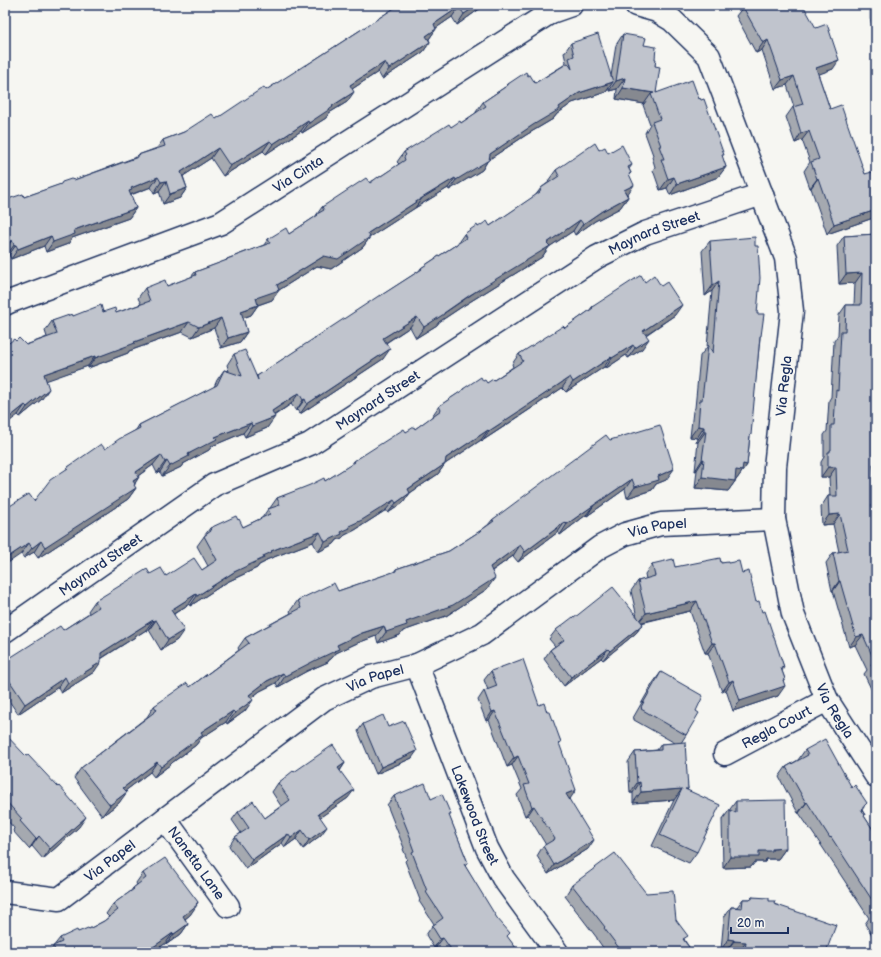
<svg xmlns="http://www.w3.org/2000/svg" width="881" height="957" font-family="'Balsamiq Sans',sans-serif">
	<rect width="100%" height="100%" fill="#f6f6f2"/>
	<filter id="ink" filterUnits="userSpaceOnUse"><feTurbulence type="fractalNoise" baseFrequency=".025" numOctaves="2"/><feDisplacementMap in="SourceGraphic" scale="8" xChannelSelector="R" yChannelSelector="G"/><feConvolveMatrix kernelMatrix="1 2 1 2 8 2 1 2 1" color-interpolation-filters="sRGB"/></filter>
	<g filter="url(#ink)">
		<path fill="#d6d9dd" stroke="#78849e" d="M 870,5 L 876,5 L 876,37 L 870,19 Z"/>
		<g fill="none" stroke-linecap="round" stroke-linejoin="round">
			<defs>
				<g id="minor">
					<path id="s1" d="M 636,5 L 657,11 L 672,20 L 709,56 L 786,258 L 792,311 L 775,467 L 774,519 L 793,614 L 827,700 L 876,776"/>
					<path id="s2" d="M 5,304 L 9,302 L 221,223 L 551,12 L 571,5"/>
					<path id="s3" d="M 5,631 L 214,485 L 310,444 L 597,257 L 645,233 L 762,194"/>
					<path id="s4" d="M 417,665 L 487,848 L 503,878 L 557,952"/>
					<path id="s5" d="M 725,754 L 827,700"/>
					<path id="s6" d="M 165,819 L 228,906"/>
					<path id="s7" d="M 5,892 L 59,899 L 324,699 L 371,677 L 417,665 L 482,634 L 600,547 L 625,534 L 661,524 L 774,519"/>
				</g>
			</defs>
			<use href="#minor" stroke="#1b2f5e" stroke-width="25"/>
			<use href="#minor" stroke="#f6f6f2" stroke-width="22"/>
		</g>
		<g fill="#a5a9b0" stroke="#1b2f5e">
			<path d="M 399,5 L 485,5 L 457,25 L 452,17 L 436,28 L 436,29 L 429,39 L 430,42 L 423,52 L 382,79 L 378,72 L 352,89 L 347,102 L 329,113 L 326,118 L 302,133 L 301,131 L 266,154 L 263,151 L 223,176 L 211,158 L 183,176 L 187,188 L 180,198 L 163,204 L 159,191 L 154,193 L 151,187 L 131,195 L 136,208 L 129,218 L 72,238 L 68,244 L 46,252 L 44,246 L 11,259 L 9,255 L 7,255 L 5,250 L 5,200 L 24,197 L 74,180 L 136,157 L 138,155 L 157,148 L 163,140 L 184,132 L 216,119 L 266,90 L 305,66 Z"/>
			<path d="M 743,7 L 833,69 L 818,74 L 830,109 L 865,174 L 876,183 L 876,217 L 827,234 L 811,188 L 810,188 L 804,171 L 810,162 L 802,140 L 795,143 L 786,117 L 793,107 L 794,107 L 787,85 L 775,89 L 762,50 L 756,53 L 736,16 Z"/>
			<path d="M 623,34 L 644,45 L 655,59 L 655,66 L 656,93 L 699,99 L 726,167 L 718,177 L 670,195 L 667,188 L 660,190 L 653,170 L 655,167 L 652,157 L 653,155 L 645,133 L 650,124 L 643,105 L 644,104 L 616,99 L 617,89 L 609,91 L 609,88 L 606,92 L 572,103 L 557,114 L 553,119 L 526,135 L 488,160 L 482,170 L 449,190 L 448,188 L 415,208 L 370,237 L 363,247 L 331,269 L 317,266 L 279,290 L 272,300 L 258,305 L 251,315 L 243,318 L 247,332 L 240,342 L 221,348 L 214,328 L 192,337 L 182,332 L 129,351 L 128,353 L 88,368 L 88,366 L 46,380 L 42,399 L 20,417 L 18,415 L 16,341 L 26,345 L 47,337 L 45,331 L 52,321 L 73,316 L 103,312 L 116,313 L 141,304 L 138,298 L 145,288 L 167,286 L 191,277 L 195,272 L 225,261 L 227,259 L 264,245 L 268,239 L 289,234 L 315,217 L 322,207 L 378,178 L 398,165 L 399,164 L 397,162 L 404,152 L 451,127 L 461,123 L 476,113 L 476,112 L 483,102 L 505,87 L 508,84 L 528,76 L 535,83 L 564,65 L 566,62 L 564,53 L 571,43 L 611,76 L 616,45 Z"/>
			<path d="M 599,150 L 608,153 L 632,165 L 629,169 L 631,173 L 629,175 L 627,195 L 628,197 L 620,208 L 595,221 L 575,235 L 573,231 L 549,247 L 542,257 L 463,306 L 439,322 L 437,325 L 416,338 L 410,327 L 386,343 L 383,359 L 300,414 L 297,410 L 296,411 L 291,404 L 274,416 L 267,428 L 245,437 L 243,433 L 212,446 L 209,450 L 183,464 L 181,467 L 162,476 L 160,472 L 157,473 L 153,465 L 138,476 L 135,483 L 135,484 L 134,486 L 136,488 L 128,499 L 38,558 L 34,552 L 24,558 L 21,554 L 34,501 L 66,470 L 68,467 L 105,449 L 136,430 L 139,425 L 214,387 L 217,380 L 224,370 L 229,371 L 227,365 L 234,354 L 257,376 L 419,271 L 421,268 L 457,244 L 464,234 L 478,227 L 490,226 L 535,196 L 541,188 L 549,182 L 548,181 L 556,170 Z"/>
			<path d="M 876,234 L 876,472 L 874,472 L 873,509 L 876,525 L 876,699 L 864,674 L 867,670 L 855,645 L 849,647 L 833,591 L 832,591 L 826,563 L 833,553 L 839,552 L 833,524 L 822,525 L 821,507 L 828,496 L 830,496 L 829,477 L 821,477 L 821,462 L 824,457 L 824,435 L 827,431 L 829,400 L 831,397 L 834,341 L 838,335 L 839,315 L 846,305 L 854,305 L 855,283 L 839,284 L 837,246 L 844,236 Z"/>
			<path d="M 710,241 L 757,314 L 760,338 L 747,465 L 728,491 L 695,488 L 697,470 L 695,471 L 698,442 L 696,442 L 697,438 L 690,437 L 693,411 L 695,408 L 700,356 L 707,347 L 712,291 L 705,296 L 702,251 Z"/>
			<path d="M 645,282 L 675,315 L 646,335 L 642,349 L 628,358 L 626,355 L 605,369 L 604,367 L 566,392 L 562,388 L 508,424 L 482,441 L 481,440 L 445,464 L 438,474 L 410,493 L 403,503 L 388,513 L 386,510 L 355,530 L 345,535 L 342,538 L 337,540 L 334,544 L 318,552 L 313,542 L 266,560 L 265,562 L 259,565 L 257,568 L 227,582 L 190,606 L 189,604 L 174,614 L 177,640 L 161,650 L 149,630 L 147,631 L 146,630 L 101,659 L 94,672 L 61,693 L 58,687 L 18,714 L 5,695 L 5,661 L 63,630 L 89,613 L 88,611 L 95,601 L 150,574 L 166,576 L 202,570 L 208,566 L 197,546 L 210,528 L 238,520 L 243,527 L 262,518 L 268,509 L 270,508 L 277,498 L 325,481 L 351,465 L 354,461 L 406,432 L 415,429 L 432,417 L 432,416 L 439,406 L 462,391 L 463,389 L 483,381 L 487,383 L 494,380 L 513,367 L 512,364 L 519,354 L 565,328 L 589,311 L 592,307 Z"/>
			<path d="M 610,440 L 666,480 L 656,484 L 652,490 L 627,498 L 625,489 L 587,516 L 586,515 L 560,535 L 558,532 L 518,562 L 513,556 L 492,571 L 487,589 L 446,616 L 403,631 L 400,635 L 378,643 L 376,636 L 355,644 L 336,653 L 331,659 L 329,660 L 328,662 L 307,671 L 278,687 L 276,683 L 260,691 L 251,698 L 245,711 L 227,724 L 226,722 L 201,738 L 196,745 L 173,762 L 171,764 L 154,777 L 150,772 L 125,791 L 119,803 L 102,816 L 74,778 L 81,768 L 147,717 L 154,706 L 190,687 L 239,650 L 238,648 L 245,638 L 291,613 L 290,611 L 298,600 L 338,591 L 394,572 L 396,569 L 449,551 L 480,531 L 488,525 L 492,520 Z"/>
			<path d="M 721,563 L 728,563 L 742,573 L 756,602 L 762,612 L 784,667 L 782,671 L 785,679 L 783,682 L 778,696 L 733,711 L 726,690 L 722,692 L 708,653 L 705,653 L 690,611 L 641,623 L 643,624 L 636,633 L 603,660 L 601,658 L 564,686 L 544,659 L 550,650 L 555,646 L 549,639 L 556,630 L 574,618 L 637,617 L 631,591 L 638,581 L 646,579 L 645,574 L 652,564 L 675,567 Z"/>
			<path d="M 491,671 L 539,705 L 547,712 L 561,742 L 559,745 L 570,799 L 569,799 L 588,849 L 548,874 L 537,856 L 543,846 L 546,845 L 528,815 L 525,816 L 517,795 L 522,789 L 512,765 L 507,767 L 489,720 L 486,721 L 478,700 L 484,691 L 488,690 L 484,680 Z"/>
			<path d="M 661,672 L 696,711 L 686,735 L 681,743 L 688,789 L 687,790 L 697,852 L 689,863 L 652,846 L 674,800 L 633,803 L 633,793 L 630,793 L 628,762 L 635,752 L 657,750 L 661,744 L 675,743 L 634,720 L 634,718 L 633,718 L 653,683 Z"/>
			<path d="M 363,724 L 388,727 L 412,758 L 376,774 L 358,731 Z"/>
			<path d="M 5,734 L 79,827 L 43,859 L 32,846 L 29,849 L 13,831 L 14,828 L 5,818 Z"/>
			<path d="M 805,750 L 852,788 L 864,807 L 862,810 L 865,815 L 864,816 L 876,834 L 876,941 L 865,924 L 869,918 L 823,848 L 799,813 L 798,813 L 779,777 L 786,767 L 798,760 Z"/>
			<path d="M 345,763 L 340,771 L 348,798 L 320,817 L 321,835 L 303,849 L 296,839 L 285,847 L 282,843 L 246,869 L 229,846 L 235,837 L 241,833 L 232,820 L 238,812 L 265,818 L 281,806 L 272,792 L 278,783 L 294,772 Z"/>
			<path d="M 394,796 L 431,799 L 449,816 L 468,863 L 465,866 L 507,937 L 519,952 L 440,952 L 436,947 L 434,948 L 426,935 L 432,926 L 434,924 L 419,901 L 420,900 L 405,861 L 407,859 L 403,849 L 404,848 L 387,805 Z"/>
			<path d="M 736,801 L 786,848 L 778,859 L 766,859 L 765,862 L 755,862 L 751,867 L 723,868 L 722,820 Z"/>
			<path d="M 143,873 L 198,902 L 190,915 L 185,919 L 188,924 L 181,934 L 167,944 L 166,943 L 153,952 L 49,952 L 60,938 L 89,929 L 104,921 L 109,917 L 106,914 L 113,904 L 130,892 L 133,888 L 137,885 L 136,883 Z"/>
			<path d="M 572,885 L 646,893 L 676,920 L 685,941 L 691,950 L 690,952 L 606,952 L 597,939 L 597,938 L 565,896 Z"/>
			<path d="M 752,897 L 769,901 L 774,904 L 826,952 L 726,952 L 726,951 L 721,950 L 724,917 L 731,907 L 737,907 L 743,899 L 750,899 Z"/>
		</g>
		<g fill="#868990" stroke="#1b2f5e">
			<path d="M 478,5 L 485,5 L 457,25 L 464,14 Z"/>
			<path d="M 459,7 L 452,17 L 426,35 L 434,24 Z"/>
			<path d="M 436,29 L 429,39 L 419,46 L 426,36 Z"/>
			<path d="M 768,40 L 762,50 L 756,53 L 763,43 Z"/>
			<path d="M 430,42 L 423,52 L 382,79 L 389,69 Z"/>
			<path d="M 839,60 L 833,69 L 809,78 L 816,68 Z"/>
			<path d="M 385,62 L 378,72 L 343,95 L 350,85 Z"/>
			<path d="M 794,76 L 787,85 L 775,89 L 782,80 Z"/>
			<path d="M 625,78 L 617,89 L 609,91 L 616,81 Z"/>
			<path d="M 613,82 L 606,92 L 572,103 L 557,114 L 553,119 L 526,135 L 488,160 L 482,170 L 449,190 L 456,180 L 490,154 L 579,93 Z"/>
			<path d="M 623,88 L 654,93 L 651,94 L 644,104 L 616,99 Z"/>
			<path d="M 354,92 L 347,102 L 329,113 L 326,118 L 302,133 L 309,123 L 332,106 Z"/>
			<path d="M 308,121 L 301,131 L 266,154 L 273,144 Z"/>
			<path d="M 809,131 L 802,140 L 795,143 L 801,133 Z"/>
			<path d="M 270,141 L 263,151 L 223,176 L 230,166 Z"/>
			<path d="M 218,148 L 211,158 L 174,182 L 181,172 Z"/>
			<path d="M 726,167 L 718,177 L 670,195 L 677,184 Z"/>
			<path d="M 158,177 L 151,187 L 127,196 L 131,188 Z"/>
			<path d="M 674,177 L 667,188 L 660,190 L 668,179 Z"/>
			<path d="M 455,178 L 448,188 L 415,208 L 422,198 Z"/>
			<path d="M 818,178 L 811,188 L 810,188 L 817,179 Z"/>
			<path d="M 166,181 L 159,191 L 154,193 L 161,182 Z"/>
			<path d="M 634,185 L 627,195 L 624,190 Z"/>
			<path d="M 187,188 L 180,198 L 163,204 L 170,194 Z"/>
			<path d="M 628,197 L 620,208 L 595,221 L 575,235 L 583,224 L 602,211 Z"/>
			<path d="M 422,198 L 415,208 L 361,243 L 368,233 Z"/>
			<path d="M 136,208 L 129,218 L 72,238 L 68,244 L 46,252 L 53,242 L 74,230 Z"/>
			<path d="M 876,210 L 876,217 L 827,234 L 834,224 Z"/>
			<path d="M 580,220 L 573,231 L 549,247 L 542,257 L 463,306 L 439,322 L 437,325 L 416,338 L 424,327 Z"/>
			<path d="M 51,236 L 44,246 L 11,259 L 18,249 Z"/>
			<path d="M 370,237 L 363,247 L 331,269 L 317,266 L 279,290 L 272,300 L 249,308 L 256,298 L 324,256 Z"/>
			<path d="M 12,240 L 5,250 L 5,245 Z"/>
			<path d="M 14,245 L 16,245 L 9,255 L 7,255 Z"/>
			<path d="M 862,273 L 855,283 L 839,284 L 846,274 Z"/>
			<path d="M 719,281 L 712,291 L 705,296 L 713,285 Z"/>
			<path d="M 258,305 L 251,315 L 234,321 L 241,311 Z"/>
			<path d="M 682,305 L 675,315 L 636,341 L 643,331 Z"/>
			<path d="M 417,317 L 410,327 L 376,349 L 383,338 Z"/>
			<path d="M 221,318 L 214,328 L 192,337 L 199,327 Z"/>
			<path d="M 189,322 L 182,332 L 129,351 L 128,353 L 88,368 L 95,358 L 134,342 Z"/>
			<path d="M 247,332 L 240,342 L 221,348 L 228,338 Z"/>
			<path d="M 649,339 L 642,349 L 628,358 L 635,348 Z"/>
			<path d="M 633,345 L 626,355 L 605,369 L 612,358 Z"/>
			<path d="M 390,349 L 383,359 L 300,414 L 307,404 Z"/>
			<path d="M 95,356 L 88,366 L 37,384 L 44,374 Z"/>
			<path d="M 611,357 L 604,367 L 566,392 L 573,382 Z"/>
			<path d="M 570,377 L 562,388 L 482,441 L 489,431 Z"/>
			<path d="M 49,389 L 42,399 L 20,417 L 27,407 Z"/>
			<path d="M 299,393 L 291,404 L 265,421 L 275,417 L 267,428 L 245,437 L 252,426 L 272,411 Z"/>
			<path d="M 305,399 L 297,410 L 296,411 L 303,400 Z"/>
			<path d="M 25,405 L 18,415 L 5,425 L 5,421 Z"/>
			<path d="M 251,423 L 243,433 L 212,446 L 209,450 L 183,464 L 181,467 L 162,476 L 170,466 L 215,437 Z"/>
			<path d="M 698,426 L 704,427 L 697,438 L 690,437 Z"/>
			<path d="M 488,430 L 481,440 L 439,468 L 446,458 Z"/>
			<path d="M 704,431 L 706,431 L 698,442 L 696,442 Z"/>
			<path d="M 161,455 L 153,465 L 128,483 L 136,472 Z"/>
			<path d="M 704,459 L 697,470 L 695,471 L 702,460 Z"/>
			<path d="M 167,461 L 160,472 L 157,473 L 165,462 Z"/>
			<path d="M 876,462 L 876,472 L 871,472 L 873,464 Z"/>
			<path d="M 445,464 L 438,474 L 401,499 L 408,489 Z"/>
			<path d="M 743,464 L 747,465 L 728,491 L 695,488 L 702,477 L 736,470 Z"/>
			<path d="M 828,467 L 836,467 L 829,477 L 821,477 Z"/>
			<path d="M 674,469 L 666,480 L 656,484 L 652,490 L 627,498 L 635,487 L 658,476 Z"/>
			<path d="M 139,477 L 134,485 L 135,484 L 130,492 L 136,488 L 128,499 L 38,558 L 45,547 Z"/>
			<path d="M 632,479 L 625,489 L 587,516 L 594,505 Z"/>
			<path d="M 410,493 L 403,503 L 388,513 L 396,503 Z"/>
			<path d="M 394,500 L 386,510 L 355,530 L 345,535 L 342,538 L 337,540 L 334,544 L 318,552 L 325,542 L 349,526 Z"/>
			<path d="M 594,505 L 586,515 L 560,535 L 567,524 Z"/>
			<path d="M 872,505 L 876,505 L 869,515 Z"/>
			<path d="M 840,514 L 833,524 L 822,525 L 829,515 Z"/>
			<path d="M 565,522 L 558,532 L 518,562 L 525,552 Z"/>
			<path d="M 320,532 L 313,542 L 266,560 L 265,562 L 259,565 L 257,568 L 227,582 L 190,606 L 197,596 L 234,572 L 263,556 L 271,551 Z"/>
			<path d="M 41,541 L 34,552 L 24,558 L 32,548 Z"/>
			<path d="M 29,543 L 21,554 L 5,565 L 5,559 Z"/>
			<path d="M 520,545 L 513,556 L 483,577 L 490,567 Z"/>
			<path d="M 495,578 L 487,589 L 446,616 L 403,631 L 400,635 L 378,643 L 386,632 L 406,622 Z"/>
			<path d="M 839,581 L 840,581 L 833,591 L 832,591 Z"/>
			<path d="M 196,594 L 189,604 L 164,620 L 171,610 Z"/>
			<path d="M 697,601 L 690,611 L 638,623 L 646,613 Z"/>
			<path d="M 153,620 L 146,630 L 94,663 L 101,653 Z"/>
			<path d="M 156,620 L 149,630 L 147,631 L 154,621 Z"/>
			<path d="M 643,624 L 636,633 L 603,660 L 610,651 Z"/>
			<path d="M 384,626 L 376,636 L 355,644 L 336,653 L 331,659 L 329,660 L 328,662 L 307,671 L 278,687 L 285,676 L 337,645 L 362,633 Z"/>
			<path d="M 184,630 L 177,640 L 161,650 L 168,640 Z"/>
			<path d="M 863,635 L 855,645 L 849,647 L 856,637 Z"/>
			<path d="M 712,643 L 715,643 L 708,653 L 705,653 Z"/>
			<path d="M 608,649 L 601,658 L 564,686 L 571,677 Z"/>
			<path d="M 101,662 L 94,672 L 61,693 L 68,683 Z"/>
			<path d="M 283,673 L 276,683 L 260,691 L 242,705 L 249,695 L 267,681 Z"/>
			<path d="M 65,677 L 58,687 L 18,714 L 25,704 Z"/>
			<path d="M 785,679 L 779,687 L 785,686 L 778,696 L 733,711 L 740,701 Z"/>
			<path d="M 733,680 L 726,690 L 722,692 L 729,682 Z"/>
			<path d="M 253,700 L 245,711 L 227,724 L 235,713 Z"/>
			<path d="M 233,711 L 226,722 L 201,738 L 196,745 L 173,762 L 171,764 L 154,777 L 161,767 L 178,753 L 201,732 Z"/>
			<path d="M 495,711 L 489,720 L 486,721 L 492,712 Z"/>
			<path d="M 417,751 L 412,758 L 376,774 L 381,767 Z"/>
			<path d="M 518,756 L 512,765 L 507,767 L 514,758 Z"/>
			<path d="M 157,762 L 150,772 L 116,798 L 123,788 Z"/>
			<path d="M 345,763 L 339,772 L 338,768 Z"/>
			<path d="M 640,782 L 633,793 L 630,793 L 637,783 Z"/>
			<path d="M 682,789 L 674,800 L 633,803 L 641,792 Z"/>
			<path d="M 354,790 L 348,798 L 312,823 L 318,814 Z"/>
			<path d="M 576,790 L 570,799 L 559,803 L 566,794 Z"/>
			<path d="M 127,792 L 119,803 L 102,816 L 110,805 Z"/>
			<path d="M 807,802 L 799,813 L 798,813 L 806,803 Z"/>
			<path d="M 534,806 L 528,815 L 525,816 L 532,807 Z"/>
			<path d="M 86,817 L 79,827 L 43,859 L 50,849 Z"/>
			<path d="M 327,827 L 321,835 L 303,849 L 309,840 Z"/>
			<path d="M 302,830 L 296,839 L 285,847 L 291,838 Z"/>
			<path d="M 288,834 L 282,843 L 246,869 L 252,860 Z"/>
			<path d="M 39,836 L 32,846 L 29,849 L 36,839 Z"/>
			<path d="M 594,840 L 588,849 L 548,874 L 554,865 Z"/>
			<path d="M 786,848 L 778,859 L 766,859 L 765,862 L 755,862 L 751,867 L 723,868 L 730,857 L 759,851 L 772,849 Z"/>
			<path d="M 198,902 L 195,907 L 197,905 L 190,915 L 176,926 L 183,916 Z"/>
			<path d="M 188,924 L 181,934 L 167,944 L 174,934 Z"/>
			<path d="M 173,933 L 166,943 L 153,952 L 146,952 Z"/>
			<path d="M 443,938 L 436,947 L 434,948 L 440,939 Z"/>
			<path d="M 728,939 L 734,940 L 726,951 L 721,950 Z"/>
			<path d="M 734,941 L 746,942 L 739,952 L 726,952 Z"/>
		</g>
		<g fill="#c0c4cd" stroke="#1b2f5e">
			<path d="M 399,5 L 478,5 L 464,14 L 459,7 L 434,24 L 436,29 L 426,36 L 430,42 L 389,69 L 385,62 L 350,85 L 354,92 L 332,106 L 333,107 L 309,123 L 308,121 L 273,144 L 270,141 L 230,166 L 218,148 L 181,172 L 187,188 L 170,194 L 166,181 L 161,182 L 158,177 L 131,188 L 132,190 L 129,191 L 136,208 L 74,230 L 75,234 L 53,242 L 51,236 L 18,249 L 16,245 L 14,245 L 12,240 L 5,245 L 5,200 L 23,194 L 24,197 L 61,184 L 62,182 L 71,179 L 74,180 L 138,157 L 138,155 L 165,146 L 163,140 L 184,132 L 212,114 L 216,119 L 264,87 L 266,90 L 305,65 L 305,66 Z"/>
			<path d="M 746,5 L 803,5 L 816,28 L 827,24 L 839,60 L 816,68 L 830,109 L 841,105 L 865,174 L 872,172 L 876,183 L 876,210 L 834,224 L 818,178 L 817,179 L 811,162 L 819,159 L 809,131 L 801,133 L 793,107 L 803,104 L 794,76 L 782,80 L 768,40 L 763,43 L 743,7 Z"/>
			<path d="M 598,34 L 613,82 L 579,93 L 559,107 L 560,109 L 533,125 L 490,154 L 489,160 L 456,180 L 455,178 L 422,198 L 368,233 L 370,237 L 338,259 L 324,256 L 277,285 L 279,290 L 256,298 L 258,305 L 241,311 L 247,332 L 228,338 L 221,318 L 199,327 L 189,322 L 134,342 L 135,343 L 95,358 L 95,356 L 44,374 L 49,389 L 27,407 L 25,405 L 5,421 L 5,346 L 14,339 L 16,341 L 19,338 L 26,345 L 57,334 L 52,321 L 72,314 L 73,316 L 101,305 L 103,312 L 115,308 L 116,313 L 150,301 L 145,288 L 165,280 L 167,286 L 196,275 L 195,272 L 227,260 L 227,259 L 270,243 L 268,239 L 286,228 L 289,234 L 318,215 L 317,214 L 324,210 L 322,207 L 366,178 L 370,183 L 378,177 L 378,178 L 405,160 L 404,157 L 406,155 L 404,152 L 449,124 L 451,127 L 460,121 L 461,123 L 486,106 L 483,102 L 508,85 L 508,84 L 526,72 L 528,76 L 530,75 L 535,83 L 568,63 L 572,69 L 569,58 L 574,56 L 571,43 Z"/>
			<path d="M 623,34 L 646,38 L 644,45 L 656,47 L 655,59 L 656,59 L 655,66 L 660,67 L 656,93 L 692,80 L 699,99 L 700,98 L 701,100 L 704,99 L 724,155 L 722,155 L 726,167 L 677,184 L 674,177 L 668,179 L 661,159 L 664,159 L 659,146 L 661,146 L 652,122 L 660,119 L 651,94 L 654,93 L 623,88 L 625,78 L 616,81 Z"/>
			<path d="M 595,143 L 599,150 L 605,147 L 608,153 L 622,145 L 632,165 L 628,167 L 631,173 L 629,174 L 634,185 L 624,190 L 628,197 L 602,211 L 583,224 L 580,220 L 547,243 L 550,246 L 470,295 L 444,313 L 444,314 L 424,327 L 417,317 L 383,338 L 390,349 L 307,404 L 305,399 L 303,400 L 299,393 L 272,411 L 275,417 L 252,426 L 251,423 L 215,437 L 217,439 L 188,454 L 189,456 L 170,466 L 167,461 L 165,462 L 161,455 L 136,472 L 139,477 L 133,481 L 135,484 L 134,485 L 136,488 L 45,547 L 41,541 L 32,548 L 29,543 L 5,559 L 5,509 L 29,494 L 34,501 L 50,480 L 68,468 L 68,467 L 101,444 L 105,449 L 119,439 L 140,428 L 139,425 L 217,385 L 224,370 L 242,376 L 234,354 L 245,350 L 258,380 L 257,376 L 380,295 L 380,296 L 422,269 L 421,268 L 466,238 L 464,234 L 477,225 L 478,227 L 487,221 L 490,226 L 540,192 L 541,188 L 559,176 L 556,170 Z"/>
			<path d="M 876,234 L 876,464 L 873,464 L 876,505 L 872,505 L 876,525 L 876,674 L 871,664 L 875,662 L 863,635 L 856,637 L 840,581 L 839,581 L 833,553 L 848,550 L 840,514 L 829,515 L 828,496 L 837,496 L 836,467 L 828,467 L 828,452 L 830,452 L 830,450 L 831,450 L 831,425 L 834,425 L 836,390 L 838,391 L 841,331 L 845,331 L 846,305 L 861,305 L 862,273 L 846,274 L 844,236 Z"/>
			<path d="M 755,237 L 755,246 L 758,246 L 760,278 L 757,314 L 764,314 L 761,336 L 760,336 L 751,435 L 750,435 L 747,465 L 743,464 L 742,471 L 736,470 L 735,481 L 702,477 L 704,459 L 702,460 L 706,431 L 704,431 L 704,427 L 698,426 L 700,400 L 702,400 L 708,345 L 713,353 L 719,281 L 713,285 L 710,241 Z"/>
			<path d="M 641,275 L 645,282 L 654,275 L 661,286 L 667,282 L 682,305 L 643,331 L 649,339 L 635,348 L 633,345 L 612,358 L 611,357 L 573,382 L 570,377 L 515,414 L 489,431 L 488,430 L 446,458 L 445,464 L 408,489 L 410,493 L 396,503 L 394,500 L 362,520 L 349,526 L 350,528 L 341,532 L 342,534 L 325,542 L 320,532 L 271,551 L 272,552 L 263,556 L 264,558 L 234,572 L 197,596 L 196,594 L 171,610 L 184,630 L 168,640 L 156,620 L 154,621 L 153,620 L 101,653 L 101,662 L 68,683 L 65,677 L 25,704 L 5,674 L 5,661 L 60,626 L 63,630 L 99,607 L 95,601 L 147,569 L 150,574 L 161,568 L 166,576 L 194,558 L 202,570 L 217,560 L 204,536 L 211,531 L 210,528 L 236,516 L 238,520 L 239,519 L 243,527 L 270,514 L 268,509 L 280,505 L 277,498 L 310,485 L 324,478 L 325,481 L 355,462 L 354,461 L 404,429 L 406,432 L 414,427 L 415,429 L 441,410 L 439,406 L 463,390 L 463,389 L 481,377 L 483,381 L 485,380 L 487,383 L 493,379 L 494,380 L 523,361 L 519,354 L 563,326 L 565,328 L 593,308 L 592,307 Z"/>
			<path d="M 660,425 L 674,469 L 658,476 L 659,480 L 635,487 L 632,479 L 594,505 L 567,524 L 565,522 L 525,552 L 520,545 L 490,567 L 495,578 L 453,605 L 406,622 L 407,625 L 386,632 L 384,626 L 362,633 L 337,645 L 339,649 L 334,651 L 335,651 L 314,661 L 285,676 L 283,673 L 267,681 L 249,695 L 253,700 L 235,713 L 233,711 L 201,732 L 203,735 L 178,753 L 179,753 L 161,767 L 157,762 L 123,788 L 127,792 L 110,805 L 81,768 L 157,710 L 154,706 L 187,683 L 190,687 L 249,643 L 245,638 L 301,608 L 298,600 L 334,583 L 338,591 L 396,571 L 396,569 L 449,551 L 480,531 L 494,521 L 492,520 L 606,435 L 610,440 Z"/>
			<path d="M 720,558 L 721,563 L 728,562 L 728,563 L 739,561 L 742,573 L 749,571 L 756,602 L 759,601 L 762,612 L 765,611 L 784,667 L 781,668 L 785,679 L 783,680 L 785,686 L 740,701 L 733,680 L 729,682 L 715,643 L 712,643 L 697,601 L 646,613 L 638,581 L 655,576 L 652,564 L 673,559 L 675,567 Z"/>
			<path d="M 613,587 L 643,624 L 610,651 L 608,649 L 571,677 L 550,650 L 564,640 L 556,630 L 573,617 L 574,618 Z"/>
			<path d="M 523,659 L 539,705 L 544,703 L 547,712 L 550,712 L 561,742 L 559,743 L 576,790 L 566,794 L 594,840 L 554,865 L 543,846 L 555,839 L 534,806 L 532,807 L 524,785 L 529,784 L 518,756 L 514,758 L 495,711 L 492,712 L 484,691 L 497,686 L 491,671 Z"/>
			<path d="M 661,672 L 703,696 L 696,711 L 699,713 L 686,735 L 641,709 L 642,708 L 641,707 Z"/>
			<path d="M 383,715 L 388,727 L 404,721 L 417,751 L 381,767 L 363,724 Z"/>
			<path d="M 5,734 L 24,754 L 26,756 L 28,755 L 58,787 L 59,786 L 86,817 L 50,849 L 39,836 L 36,839 L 20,821 L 22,819 L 5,800 L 5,798 L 9,795 L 5,791 Z"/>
			<path d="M 825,739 L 852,788 L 855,785 L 867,803 L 864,806 L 864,807 L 861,809 L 865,815 L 864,816 L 876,834 L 876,906 L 831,837 L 830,838 L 807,802 L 806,803 L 786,767 L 808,755 L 805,750 Z"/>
			<path d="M 685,742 L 688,789 L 685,789 L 720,805 L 697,852 L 660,835 L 682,789 L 641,792 L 640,782 L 637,783 L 635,752 L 661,750 L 661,744 Z"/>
			<path d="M 333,745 L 345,763 L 338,768 L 354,790 L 318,814 L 327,827 L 309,840 L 302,830 L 291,838 L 288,834 L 252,860 L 235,837 L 249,828 L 238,812 L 253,801 L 265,818 L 290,800 L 278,783 L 293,771 L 294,772 Z"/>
			<path d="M 425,783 L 431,799 L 442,794 L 451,815 L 449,815 L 468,863 L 464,864 L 497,918 L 510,933 L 507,936 L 519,952 L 453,952 L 443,938 L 440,939 L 432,926 L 443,918 L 426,892 L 427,891 L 412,852 L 414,851 L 410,840 L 411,839 L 394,796 Z"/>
			<path d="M 785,800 L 786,848 L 772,849 L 772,851 L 759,851 L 759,857 L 730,857 L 730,810 L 736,813 L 736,801 Z"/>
			<path d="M 615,853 L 646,893 L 673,891 L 676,920 L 688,936 L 683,939 L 691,950 L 689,952 L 622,952 L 604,928 L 605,927 L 572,885 Z"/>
			<path d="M 165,858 L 198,902 L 196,904 L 197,905 L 183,916 L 188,924 L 174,934 L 173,933 L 146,952 L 127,952 L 126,950 L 121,952 L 56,952 L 53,946 L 62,942 L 60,938 L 77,930 L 78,932 L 88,928 L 89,929 L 104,921 L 118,910 L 113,904 L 134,889 L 133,888 L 146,878 L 143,873 Z"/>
			<path d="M 752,897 L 769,898 L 769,901 L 775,901 L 774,904 L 836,925 L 826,952 L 746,952 L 746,951 L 745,951 L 746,942 L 734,941 L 734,940 L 728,939 L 731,907 L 742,908 L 743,899 L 752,899 Z"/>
			<path d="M 876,910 L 876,919 L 872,913 Z"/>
		</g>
	</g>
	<g text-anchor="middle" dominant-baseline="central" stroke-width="4" stroke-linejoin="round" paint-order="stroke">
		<g font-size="14" fill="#1b2f5e" stroke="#f6f6f2">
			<text stroke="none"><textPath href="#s2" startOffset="322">Via Cinta</textPath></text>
			<text stroke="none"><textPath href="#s3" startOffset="764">Maynard Street</textPath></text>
			<text transform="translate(784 386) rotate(-84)">Via Regla</text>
			<text stroke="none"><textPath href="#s3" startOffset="440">Maynard Street</textPath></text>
			<text stroke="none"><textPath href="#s7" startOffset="766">Via Papel</textPath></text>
			<text stroke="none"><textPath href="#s3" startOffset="116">Maynard Street</textPath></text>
			<text stroke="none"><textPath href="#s7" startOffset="442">Via Papel</textPath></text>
			<text stroke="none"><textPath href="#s1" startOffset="772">Via Regla</textPath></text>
			<text stroke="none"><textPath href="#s5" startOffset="58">Regla Court</textPath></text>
			<text stroke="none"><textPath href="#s4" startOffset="161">Lakewood Street</textPath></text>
			<text stroke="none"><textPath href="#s7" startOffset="118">Via Papel</textPath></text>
			<text stroke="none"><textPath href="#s6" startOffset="54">Nanetta Lane</textPath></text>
		</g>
	</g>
	<rect width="881" height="957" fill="none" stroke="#f6f6f2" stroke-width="20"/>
	<rect x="10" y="10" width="861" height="937" fill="none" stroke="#1b2f5e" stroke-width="1.5" filter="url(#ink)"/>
	<path d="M731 927v6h57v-6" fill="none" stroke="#1b2f5e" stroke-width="2"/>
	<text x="737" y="927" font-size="12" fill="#1b2f5e" stroke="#f6f6f2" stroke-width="3" paint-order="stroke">20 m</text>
</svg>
